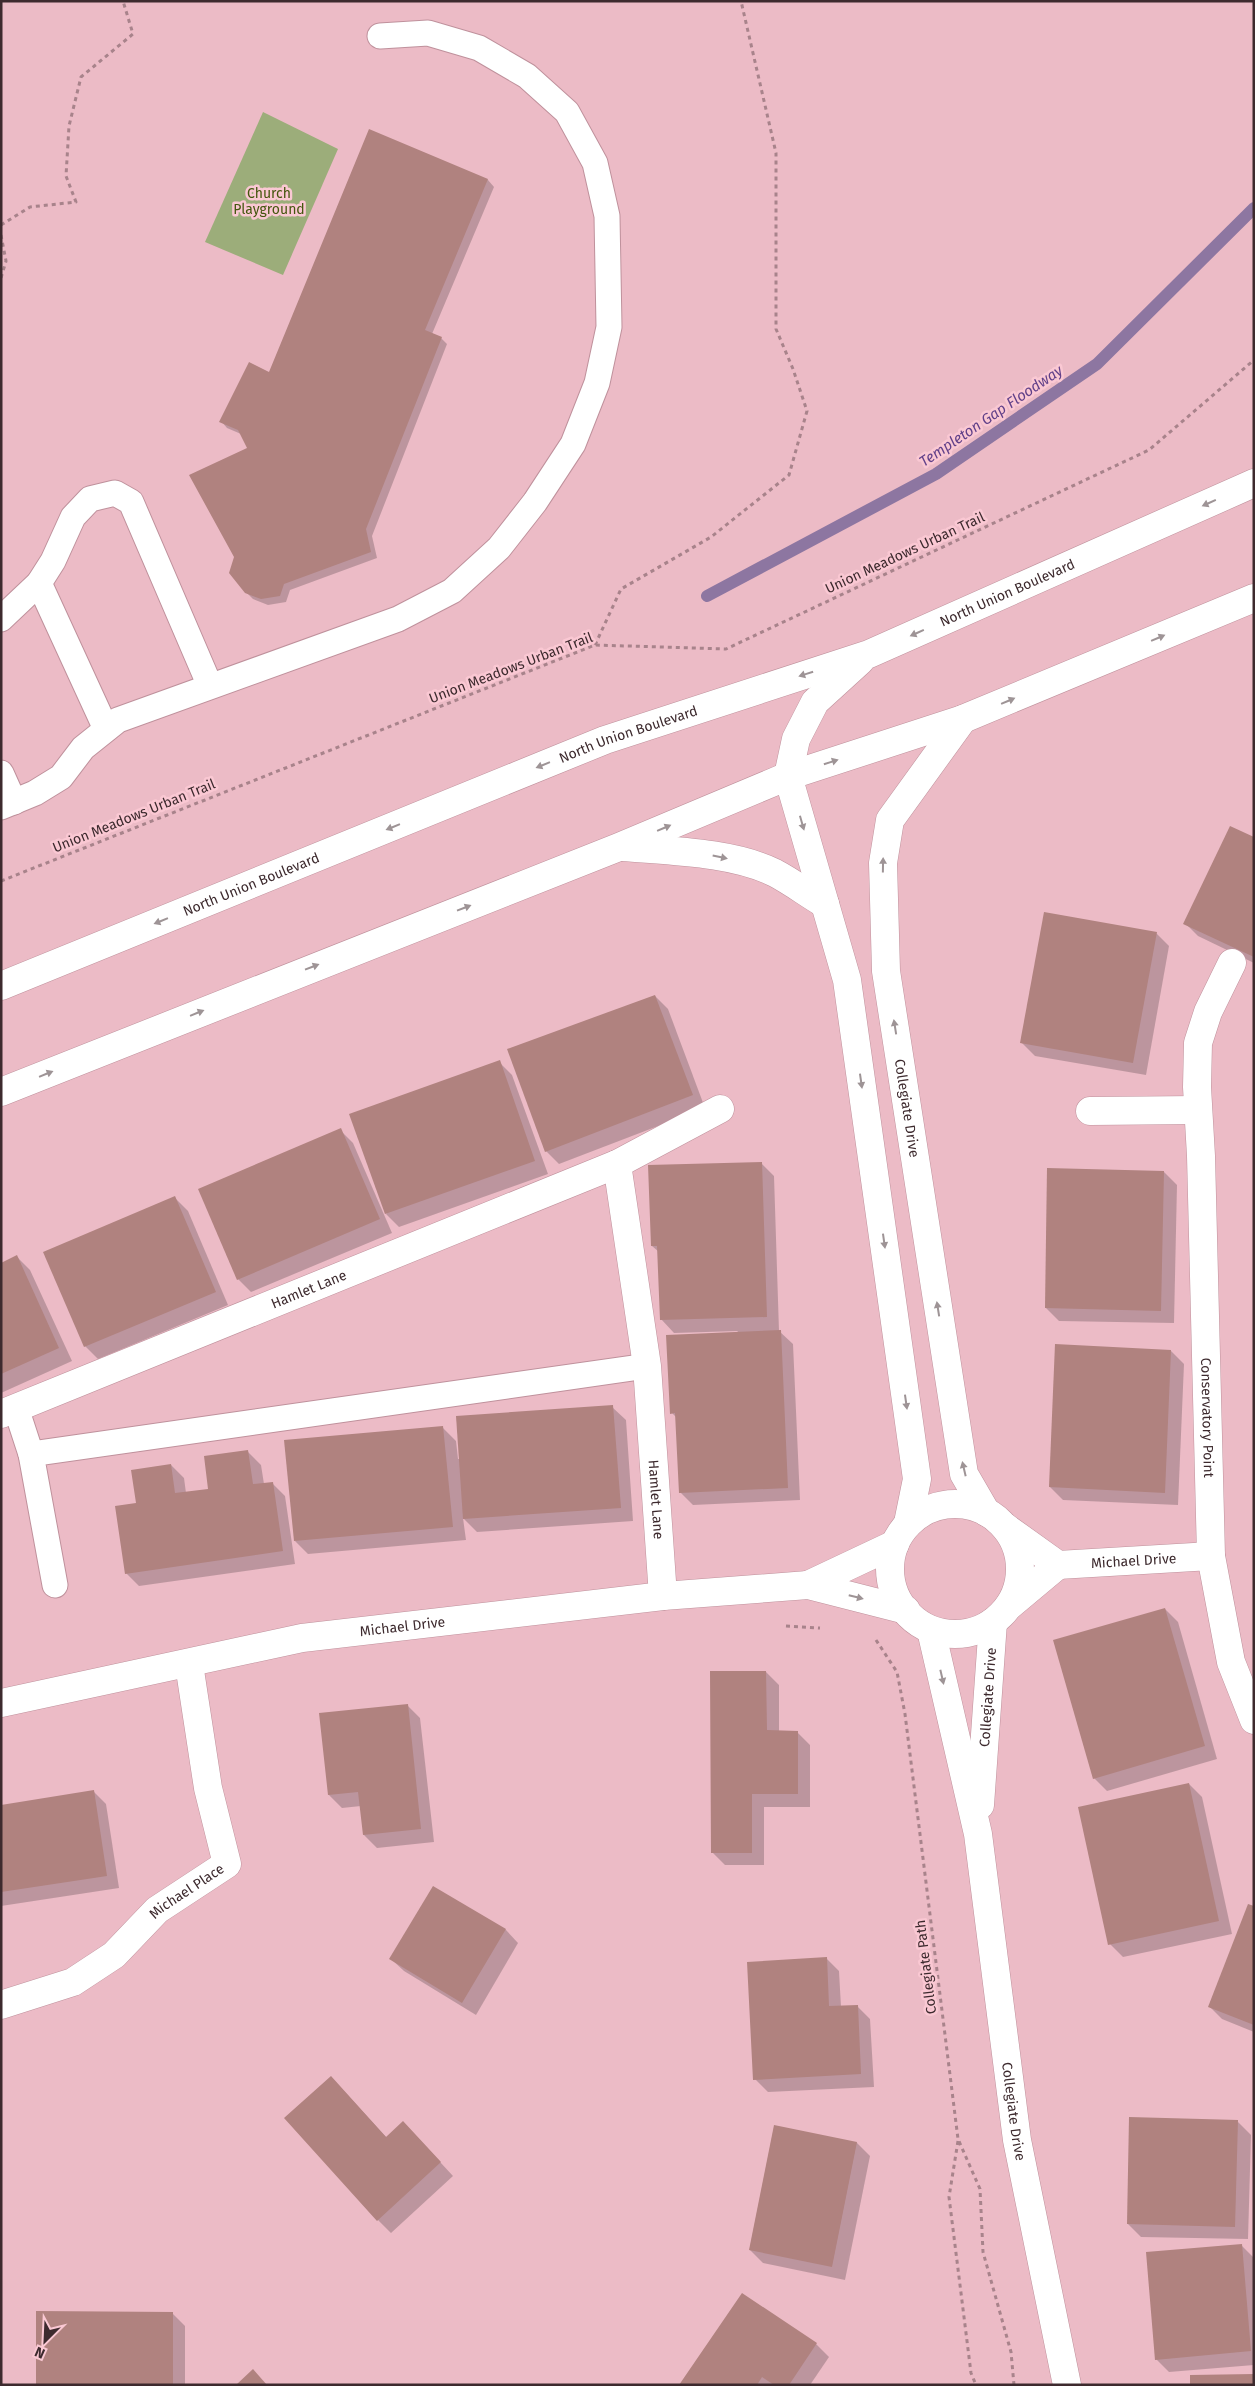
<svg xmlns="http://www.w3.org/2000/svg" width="1255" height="2386" font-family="'Fira Sans',sans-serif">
	<rect width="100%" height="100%" fill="#ecbbc6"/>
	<path fill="#9cad7a" d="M 263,112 L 338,149 L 283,275 L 205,242 Z"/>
	<g fill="#0003">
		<path d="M 369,131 L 488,180 L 494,187 L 432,334 L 441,338 L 447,344 L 372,536 L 377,558 L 290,590 L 286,602 L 268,605 L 253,599 L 246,592 L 235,557 L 249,449 L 241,434 L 227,428 L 221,421 L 269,374 Z"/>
		<path d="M 1254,839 L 1254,963 L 1198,936 L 1185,923 Z"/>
		<path d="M 1156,933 L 1169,946 L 1146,1075 L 1035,1056 L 1022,1043 Z"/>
		<path d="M 655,996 L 668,1009 L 705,1108 L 559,1164 L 546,1151 Z"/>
		<path d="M 499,1062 L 512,1075 L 548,1174 L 399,1227 L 386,1214 Z"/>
		<path d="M 340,1130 L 353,1143 L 392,1233 L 251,1292 L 238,1279 Z"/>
		<path d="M 761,1163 L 774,1176 L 779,1331 L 793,1344 L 800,1500 L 693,1505 L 680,1492 L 677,1418 L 672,1413 L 738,1331 L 674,1333 L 661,1319 L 659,1252 L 652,1246 Z"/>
		<path d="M 1164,1172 L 1177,1185 L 1174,1323 L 1059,1321 L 1046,1308 Z"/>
		<path d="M 175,1198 L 188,1211 L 228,1305 L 98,1359 L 85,1346 Z"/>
		<path d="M 17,1257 L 30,1270 L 72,1361 L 1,1393 L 1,1264 Z"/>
		<path d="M 1171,1351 L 1184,1364 L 1178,1505 L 1063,1500 L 1050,1487 Z"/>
		<path d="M 612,1407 L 626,1420 L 633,1521 L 477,1532 L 463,1518 L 466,1540 L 308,1554 L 295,1541 L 443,1428 L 456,1441 L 458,1459 L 460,1459 Z"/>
		<path d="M 248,1452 L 261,1465 L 264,1484 L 272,1483 L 285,1496 L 295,1564 L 139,1586 L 126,1573 L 137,1504 L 171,1465 L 184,1478 L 186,1493 L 210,1490 Z"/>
		<path d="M 1165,1609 L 1178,1622 L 1217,1759 L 1107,1791 L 1094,1778 Z"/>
		<path d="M 766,1672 L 779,1685 L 779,1732 L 797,1732 L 810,1745 L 810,1807 L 764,1807 L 764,1865 L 725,1865 L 712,1852 Z"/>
		<path d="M 407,1705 L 420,1718 L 434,1842 L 377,1848 L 364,1835 L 361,1806 L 342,1808 L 329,1795 L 321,1714 Z"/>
		<path d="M 1189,1784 L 1202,1797 L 1232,1934 L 1123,1957 L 1110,1944 Z"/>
		<path d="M 93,1791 L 106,1804 L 119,1888 L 1,1906 L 1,1806 Z"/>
		<path d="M 433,1887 L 506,1930 L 518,1943 L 476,2015 L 404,1971 L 391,1959 Z"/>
		<path d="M 1254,1907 L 1254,2032 L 1222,2019 L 1209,2006 Z"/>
		<path d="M 826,1958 L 839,1971 L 841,2007 L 857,2006 L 870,2019 L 874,2087 L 768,2092 L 755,2079 Z"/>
		<path d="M 331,2077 L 387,2138 L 416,2136 L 453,2176 L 391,2233 L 378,2220 Z"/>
		<path d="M 1238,2122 L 1251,2135 L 1248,2239 L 1141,2237 L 1128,2224 Z"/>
		<path d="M 775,2126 L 857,2143 L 870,2156 L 845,2280 L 763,2263 L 750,2250 Z"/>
		<path d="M 1241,2245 L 1254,2258 L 1254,2365 L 1169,2372 L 1156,2359 Z"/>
		<path d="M 172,2313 L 185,2326 L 185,2385 L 38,2385 Z"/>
		<path d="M 816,2344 L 829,2357 L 810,2385 L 680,2385 Z"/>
	</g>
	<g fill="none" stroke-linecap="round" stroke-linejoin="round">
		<path stroke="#8d76a1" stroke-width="12" d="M 707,596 L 936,474 L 1097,364 L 1254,208"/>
	</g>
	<g fill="#b0827f">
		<path d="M 369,129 L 488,179 L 425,330 L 442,337 L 366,529 L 371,552 L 284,584 L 280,596 L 261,599 L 245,593 L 229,573 L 234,557 L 189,475 L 247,448 L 238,430 L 219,422 L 249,362 L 269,372 Z"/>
		<path d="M 1230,826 L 1254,837 L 1254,957 L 1183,924 Z"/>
		<path d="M 1044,912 L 1157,932 L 1133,1063 L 1020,1043 Z"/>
		<path d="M 655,995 L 693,1095 L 545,1152 L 507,1049 Z"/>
		<path d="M 500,1060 L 535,1161 L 385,1214 L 349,1114 Z"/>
		<path d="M 341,1128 L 380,1219 L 237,1280 L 198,1189 Z"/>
		<path d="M 762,1162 L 767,1317 L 660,1320 L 657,1246 L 651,1246 L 648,1165 Z"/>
		<path d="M 1047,1168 L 1164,1171 L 1161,1311 L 1045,1308 Z"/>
		<path d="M 175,1196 L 216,1292 L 84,1347 L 43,1252 Z"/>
		<path d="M 17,1255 L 59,1348 L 1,1374 L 1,1263 Z"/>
		<path d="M 781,1330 L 788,1488 L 679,1493 L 675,1413 L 670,1414 L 666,1335 Z"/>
		<path d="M 1055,1344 L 1171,1350 L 1165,1493 L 1049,1487 Z"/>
		<path d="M 613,1405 L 621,1508 L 463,1519 L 456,1416 Z"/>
		<path d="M 443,1426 L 453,1527 L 294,1541 L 284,1440 Z"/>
		<path d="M 248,1450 L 253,1484 L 273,1482 L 283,1551 L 125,1574 L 115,1506 L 136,1503 L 131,1470 L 171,1464 L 175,1493 L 208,1489 L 204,1456 Z"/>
		<path d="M 1165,1608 L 1205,1746 L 1093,1779 L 1053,1640 Z"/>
		<path d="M 710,1671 L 766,1671 L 767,1730 L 798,1731 L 798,1794 L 752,1794 L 752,1853 L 711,1853 Z"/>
		<path d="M 408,1704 L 421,1829 L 363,1835 L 358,1792 L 328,1795 L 319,1713 Z"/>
		<path d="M 1189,1783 L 1219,1921 L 1108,1945 L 1078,1807 Z"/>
		<path d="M 94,1790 L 107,1876 L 1,1892 L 1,1805 Z"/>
		<path d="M 433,1886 L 506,1929 L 462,2003 L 389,1959 Z"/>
		<path d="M 1248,1904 L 1254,1906 L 1254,2025 L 1208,2007 Z"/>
		<path d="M 827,1957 L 829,2006 L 858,2005 L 861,2074 L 753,2080 L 747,1962 Z"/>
		<path d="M 331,2076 L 386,2137 L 403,2121 L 441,2162 L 377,2221 L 284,2118 Z"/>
		<path d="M 1129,2117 L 1238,2120 L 1235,2227 L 1127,2224 Z"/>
		<path d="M 774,2125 L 857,2142 L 832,2267 L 749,2250 Z"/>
		<path d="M 1242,2244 L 1251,2351 L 1155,2360 L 1146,2252 Z"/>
		<path d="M 742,2293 L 817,2343 L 789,2385 L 774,2385 L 762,2377 L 757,2385 L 679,2385 Z"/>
		<path d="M 36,2311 L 173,2312 L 173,2385 L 36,2385 Z"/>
		<path d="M 253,2369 L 267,2385 L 236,2385 Z"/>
		<path d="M 1254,2374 L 1254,2385 L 1190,2385 L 1190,2375 Z"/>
	</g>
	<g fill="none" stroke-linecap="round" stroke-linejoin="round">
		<defs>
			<g id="service">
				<path d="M 39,583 L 106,729"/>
				<path d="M 1,619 L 39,583 L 53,561 L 73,517 L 90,499 L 115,493 L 131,502 L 210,686"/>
				<path d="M 1,773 L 14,802"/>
				<path d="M 1,807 L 35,793 L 61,777 L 83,748 L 118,720 L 398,619 L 452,591 L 499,548 L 535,502 L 573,444 L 597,383 L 609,327 L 607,216 L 595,163 L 567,112 L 527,76 L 479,48 L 428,33 L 380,36"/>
				<path d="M 16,1408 L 31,1454"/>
				<path d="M 55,1585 L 31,1454 L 647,1366"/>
			</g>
			<g id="minor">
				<path id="s1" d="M 963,719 L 890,820 L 883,863 L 886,971 L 964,1474 L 986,1512"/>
				<path d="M 788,776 L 847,980 L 917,1479 L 908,1523"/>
				<path id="s2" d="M 1232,963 L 1208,1012 L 1198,1043 L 1197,1087 L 1201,1156 L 1211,1556 L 1231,1662 L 1254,1720"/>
				<path d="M 1090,1111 L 1198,1110"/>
				<path id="s3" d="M 617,1164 L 647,1366 L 663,1596"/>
				<path id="s4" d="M 1,1414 L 617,1164 L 720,1109"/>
				<circle cx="955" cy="1569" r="65"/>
				<path id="s5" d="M 1005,1527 L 1058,1565 L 1211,1556"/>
				<path d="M 808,1585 L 895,1544"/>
				<path d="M 1009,1606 L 1058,1565"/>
				<path id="s6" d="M 931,1630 L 978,1834 L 1017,2140 L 1067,2385"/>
				<path id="s7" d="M 1,1703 L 302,1638 L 663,1596 L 808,1585 L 906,1610"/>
				<path id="s8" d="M 980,1805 L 993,1622"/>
				<path id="s9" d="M 1,2005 L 73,1982 L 114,1955 L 157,1910 L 227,1864 L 208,1788 L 189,1664"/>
			</g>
			<g id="primary">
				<path d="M 788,776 L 796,739 L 815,702 L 860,661"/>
				<path d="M 623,847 C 670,851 733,852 775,873 C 792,882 808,894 825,904"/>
				<path id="s10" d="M 1,986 L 605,740 L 869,654 L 1254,483"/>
				<path d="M 1,1092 L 619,847 L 788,776 L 963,719 L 1254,598"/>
			</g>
		</defs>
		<use href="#service" stroke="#bf919c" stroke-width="27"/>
		<use href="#minor" stroke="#bf919c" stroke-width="29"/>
		<use href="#primary" stroke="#bf919c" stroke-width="29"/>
		<g stroke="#a8838b" stroke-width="3" stroke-dasharray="4 4" stroke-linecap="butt">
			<path d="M 1,225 L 30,207 L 76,202 L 66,176 L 69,126 L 81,77 L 133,34 L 123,1"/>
			<path d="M 1,235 L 6,261 L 1,278"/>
			<path d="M 595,645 L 621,589 L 711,537 L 789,475 L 807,411 L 793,369 L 776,329 L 776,153 L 741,1"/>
			<path d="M 1,881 L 595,645 L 726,649 L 1149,450 L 1254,360"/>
			<path d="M 786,1626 L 820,1628"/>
			<path d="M 876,1640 L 897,1672 L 905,1714 L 958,2139 L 980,2189 L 983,2252 L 1011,2352 L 1014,2385"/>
			<path d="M 958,2141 L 949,2197 L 971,2373 L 976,2385"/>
		</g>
		<use href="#service" stroke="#fff" stroke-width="25"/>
		<use href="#minor" stroke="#fff" stroke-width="28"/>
		<use href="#primary" stroke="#fff" stroke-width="28"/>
	</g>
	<defs><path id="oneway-solid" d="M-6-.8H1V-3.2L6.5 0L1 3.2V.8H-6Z" transform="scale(1.25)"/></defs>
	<g fill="#9e9496">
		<use href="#oneway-solid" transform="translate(1209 503) rotate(156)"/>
		<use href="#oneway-solid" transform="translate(917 633) rotate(156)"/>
		<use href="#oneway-solid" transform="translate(1158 638) rotate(-23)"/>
		<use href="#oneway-solid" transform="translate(806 674) rotate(162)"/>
		<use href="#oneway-solid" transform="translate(1008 701) rotate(-23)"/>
		<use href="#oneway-solid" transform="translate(831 762) rotate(-18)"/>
		<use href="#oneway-solid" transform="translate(543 765) rotate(158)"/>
		<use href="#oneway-solid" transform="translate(802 823) rotate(74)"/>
		<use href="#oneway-solid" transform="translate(393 827) rotate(158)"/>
		<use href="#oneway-solid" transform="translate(664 828) rotate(-23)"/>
		<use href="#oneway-solid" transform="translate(720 857) rotate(12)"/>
		<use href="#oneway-solid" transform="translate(883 865) rotate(-89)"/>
		<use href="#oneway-solid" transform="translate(464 908) rotate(-21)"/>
		<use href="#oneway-solid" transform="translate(161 921) rotate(158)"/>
		<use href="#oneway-solid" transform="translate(312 967) rotate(-21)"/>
		<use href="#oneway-solid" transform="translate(197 1013) rotate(-22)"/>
		<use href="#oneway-solid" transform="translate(895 1027) rotate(-99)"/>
		<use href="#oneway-solid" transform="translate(46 1074) rotate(-22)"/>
		<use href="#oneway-solid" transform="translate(861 1081) rotate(82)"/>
		<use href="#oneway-solid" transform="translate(884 1241) rotate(82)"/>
		<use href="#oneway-solid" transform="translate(938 1309) rotate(-99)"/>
		<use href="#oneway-solid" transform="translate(906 1402) rotate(82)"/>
		<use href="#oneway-solid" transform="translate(964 1469) rotate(-103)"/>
		<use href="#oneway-solid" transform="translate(856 1597) rotate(14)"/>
		<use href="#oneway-solid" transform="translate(942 1677) rotate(77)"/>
	</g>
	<g text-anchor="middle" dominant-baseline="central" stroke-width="5" stroke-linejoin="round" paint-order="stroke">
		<g font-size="14" fill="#44560e" stroke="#fac8d3">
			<text x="269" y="193">Church<tspan x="269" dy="16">Playground</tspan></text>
		</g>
		<g font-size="14" fill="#3d2a2e" stroke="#fac8d3">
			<text transform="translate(905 553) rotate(-25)">Union Meadows Urban Trail</text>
			<text stroke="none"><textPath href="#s10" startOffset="1081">North Union Boulevard</textPath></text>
			<text transform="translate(511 668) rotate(-21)">Union Meadows Urban Trail</text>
			<text stroke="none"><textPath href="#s10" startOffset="676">North Union Boulevard</textPath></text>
			<text transform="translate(134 816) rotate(-22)">Union Meadows Urban Trail</text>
			<text stroke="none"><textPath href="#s10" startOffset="270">North Union Boulevard</textPath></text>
			<text stroke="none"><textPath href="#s1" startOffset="415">Collegiate Drive</textPath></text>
			<text stroke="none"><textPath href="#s4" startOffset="332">Hamlet Lane</textPath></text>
			<text stroke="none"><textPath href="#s2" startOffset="462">Conservatory Point</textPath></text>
			<text stroke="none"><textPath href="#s3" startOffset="338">Hamlet Lane</textPath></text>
			<text stroke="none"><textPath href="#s5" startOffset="141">Michael Drive</textPath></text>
			<text stroke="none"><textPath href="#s7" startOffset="409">Michael Drive</textPath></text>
			<text stroke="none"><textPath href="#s8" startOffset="108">Collegiate Drive</textPath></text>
			<text stroke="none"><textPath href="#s9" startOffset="222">Michael Place</textPath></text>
			<text transform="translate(926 1967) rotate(-97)">Collegiate Path</text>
			<text stroke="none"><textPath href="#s6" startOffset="489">Collegiate Drive</textPath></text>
		</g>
		<g font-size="15" font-style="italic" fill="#614089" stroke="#fac8d3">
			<text transform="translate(991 416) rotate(-34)">Templeton Gap Floodway</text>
		</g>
	</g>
	<rect width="1255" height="2386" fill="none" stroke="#3d2a2e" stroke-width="5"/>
	<g transform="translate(45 2341) rotate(204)" stroke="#fac8d3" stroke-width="4" paint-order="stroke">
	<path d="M0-4L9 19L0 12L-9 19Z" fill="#3d2a2e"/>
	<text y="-8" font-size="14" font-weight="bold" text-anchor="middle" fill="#3d2a2e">N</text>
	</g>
</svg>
